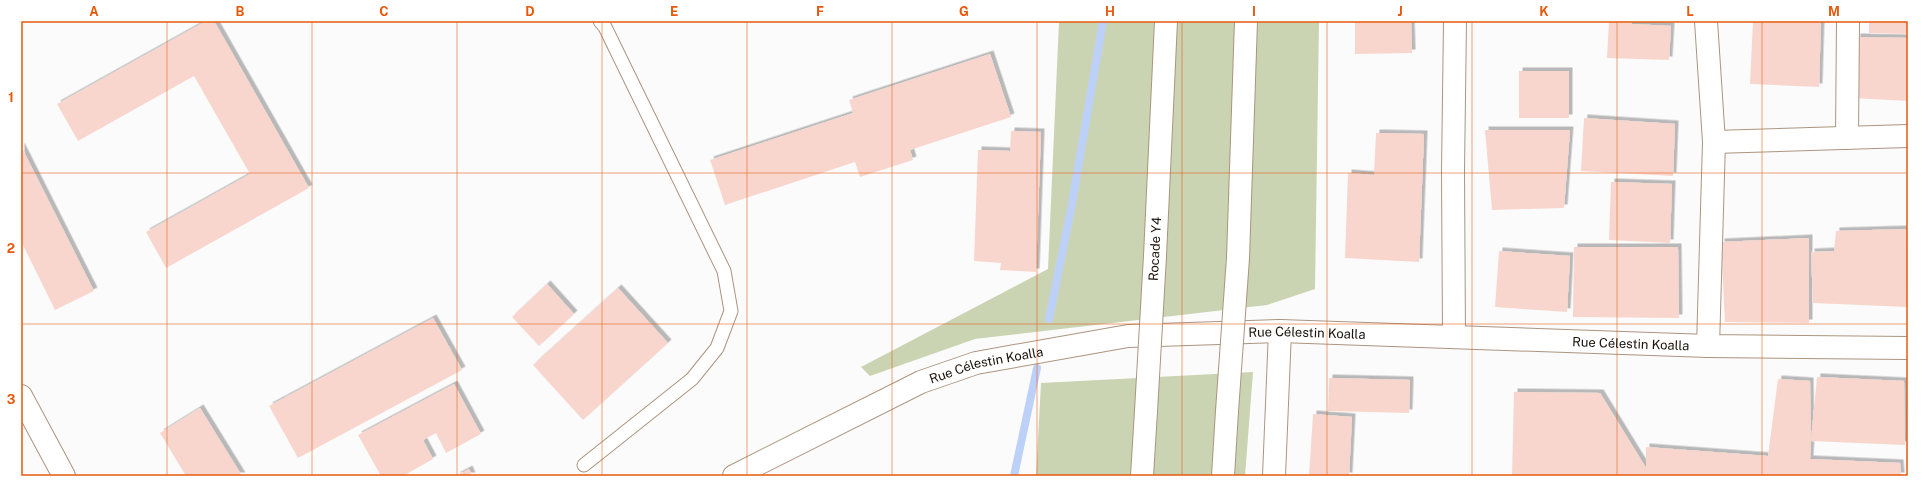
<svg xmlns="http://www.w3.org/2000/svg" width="1929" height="497" font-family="'Public Sans',sans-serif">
	<defs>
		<filter id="shadow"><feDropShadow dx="3.5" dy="-3.5" stdDeviation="0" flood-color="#0004"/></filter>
	</defs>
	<rect width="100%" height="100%" fill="#fbfbfb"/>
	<g fill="#cbd4b2">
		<path d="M 1059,21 L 1319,21 L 1315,289 L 1267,305 L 975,339 L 870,376 L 861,367 L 1048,269 Z"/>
		<path d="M 1253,372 L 1245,476 L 1036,476 L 1041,383 Z"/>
	</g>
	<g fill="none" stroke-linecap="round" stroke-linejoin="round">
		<g stroke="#bdd1f8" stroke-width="8">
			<path d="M 1049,319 L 1071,209 L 1103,21"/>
			<path d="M 1014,476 L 1037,368"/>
		</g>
	</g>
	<g fill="#f9d6cd" filter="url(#shadow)">
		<path d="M 206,21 L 214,21 L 309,188 L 166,268 L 146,232 L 250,174 L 194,76 L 78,141 L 57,104 Z"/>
		<path d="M 1355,21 L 1411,21 L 1412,53 L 1355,54 Z"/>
		<path d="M 1609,21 L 1632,21 L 1632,24 L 1671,26 L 1669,60 L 1607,58 Z"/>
		<path d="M 1753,21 L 1821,21 L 1819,87 L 1750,84 Z"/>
		<path d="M 1869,21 L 1908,21 L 1908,34 L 1869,33 Z"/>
		<path d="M 1857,37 L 1908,38 L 1908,101 L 1853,98 Z"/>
		<path d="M 990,54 L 1011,117 L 910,150 L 913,160 L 860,177 L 855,162 L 725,205 L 710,160 L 853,113 L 849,100 Z"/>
		<rect x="1519" y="71" width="50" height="47"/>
		<path d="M 1584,118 L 1675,124 L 1673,176 L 1581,171 Z"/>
		<path d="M 1485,130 L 1570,130 L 1564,208 L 1492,210 Z"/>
		<path d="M 1011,131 L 1041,132 L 1036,272 L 1000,270 L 1001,263 L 974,261 L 978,150 L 1010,151 Z"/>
		<path d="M 1376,133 L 1424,134 L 1419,262 L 1345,258 L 1348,173 L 1374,175 Z"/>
		<path d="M 21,146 L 94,291 L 55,310 L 21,241 Z"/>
		<path d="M 1611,182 L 1672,184 L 1670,243 L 1609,240 Z"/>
		<path d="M 1906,229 L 1907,307 L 1813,303 L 1811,252 L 1834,251 L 1836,231 Z"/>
		<path d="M 1809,238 L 1809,323 L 1725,322 L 1721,242 Z"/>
		<path d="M 1574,247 L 1678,247 L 1679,318 L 1573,317 Z"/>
		<path d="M 1499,251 L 1570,256 L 1567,312 L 1495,307 Z"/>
		<path d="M 547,284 L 574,314 L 539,346 L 512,317 Z"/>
		<path d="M 618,288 L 668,343 L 583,420 L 533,365 Z"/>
		<path d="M 433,318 L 462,370 L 298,458 L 269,406 Z"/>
		<path d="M 1817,377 L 1904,381 L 1905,445 L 1811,441 L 1810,459 L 1900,463 L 1901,476 L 1512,476 L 1514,392 L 1600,393 L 1646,468 L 1646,447 L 1768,456 L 1778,379 L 1810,381 L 1811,441 Z"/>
		<path d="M 1329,378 L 1410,380 L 1409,413 L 1328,411 Z"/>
		<path d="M 454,384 L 481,434 L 446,453 L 436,433 L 423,440 L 433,459 L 403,476 L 381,476 L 358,435 Z"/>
		<path d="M 200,408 L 242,476 L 186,476 L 160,433 Z"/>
		<path d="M 1313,414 L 1352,417 L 1349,476 L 1309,476 Z"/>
		<path d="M 469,469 L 472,476 L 456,476 Z"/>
	</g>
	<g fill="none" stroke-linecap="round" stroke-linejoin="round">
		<defs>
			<path id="lane" d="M 584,465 L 692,379 L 717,348 L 731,311 L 724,271 L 605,27 L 600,21"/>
			<g id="street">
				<path d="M 1706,21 L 1714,142 L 1708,346"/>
				<path d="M 1847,138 L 1848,21"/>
				<path d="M 1714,142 L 1908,136"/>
				<path d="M 1454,336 L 1453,171 L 1455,21"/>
				<path d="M 21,396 L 64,476"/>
				<path id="s1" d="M 734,476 L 921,382 L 976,363 L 1128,336 L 1280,331 L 1708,346 L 1908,348"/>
				<path d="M 1274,476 L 1280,331"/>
			</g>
			<g id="highway">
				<path d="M 1155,256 L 1166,21"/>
				<path d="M 1238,258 L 1246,21"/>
				<path d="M 1142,476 L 1146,411"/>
				<path d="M 1223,476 L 1227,411"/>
			</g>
		</defs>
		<use href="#lane" stroke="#ab957f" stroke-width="15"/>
		<use href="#street" stroke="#ab957f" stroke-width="24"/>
		<use href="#highway" stroke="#ab957f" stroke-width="24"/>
		<use href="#lane" stroke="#fff" stroke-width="13"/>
		<use href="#street" stroke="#fff" stroke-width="22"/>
		<use href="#highway" stroke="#fff" stroke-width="22"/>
		<defs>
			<g id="highway-bridge">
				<path d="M 1146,411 L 1155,256"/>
				<path d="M 1227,411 L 1238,258"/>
			</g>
		</defs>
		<use href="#highway-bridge" stroke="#ab957f" stroke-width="24" stroke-linecap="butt"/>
		<use href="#highway-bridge" stroke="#fff" stroke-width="22"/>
	</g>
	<path fill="none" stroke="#e8590c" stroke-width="1" stroke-opacity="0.55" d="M 167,21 L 167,476M 312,21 L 312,476M 457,21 L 457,476M 602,21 L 602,476M 747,21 L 747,476M 892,21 L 892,476M 1037,21 L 1037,476M 1182,21 L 1182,476M 1327,21 L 1327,476M 1472,21 L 1472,476M 1617,21 L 1617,476M 1762,21 L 1762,476M 21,173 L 1908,173M 21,324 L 1908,324"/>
	<g text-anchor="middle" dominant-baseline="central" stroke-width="3" stroke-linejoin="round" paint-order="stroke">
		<g font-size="13" fill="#1a120a" stroke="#fff">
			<text transform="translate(1155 249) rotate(-87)">Rocade Y4</text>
			<text stroke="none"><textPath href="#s1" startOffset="601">Rue Célestin Koalla</textPath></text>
			<text stroke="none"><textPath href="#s1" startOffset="925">Rue Célestin Koalla</textPath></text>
			<text stroke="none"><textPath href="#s1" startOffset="277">Rue Célestin Koalla</textPath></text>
		</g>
	</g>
	<rect width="1929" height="497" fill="none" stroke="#ffffff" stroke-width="44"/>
	<rect x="22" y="22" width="1885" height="453" fill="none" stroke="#e8590c" stroke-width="1.5"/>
	<g font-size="13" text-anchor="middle" font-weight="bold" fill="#e8590c">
		<text x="94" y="16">A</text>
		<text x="240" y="16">B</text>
		<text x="384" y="16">C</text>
		<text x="530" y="16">D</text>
		<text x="674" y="16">E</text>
		<text x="820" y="16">F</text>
		<text x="964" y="16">G</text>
		<text x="1110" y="16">H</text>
		<text x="1254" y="16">I</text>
		<text x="1400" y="16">J</text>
		<text x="1544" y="16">K</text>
		<text x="1690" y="16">L</text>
		<text x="1834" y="16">M</text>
		<text x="11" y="102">1</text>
		<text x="11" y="253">2</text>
		<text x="11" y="404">3</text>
	</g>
</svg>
